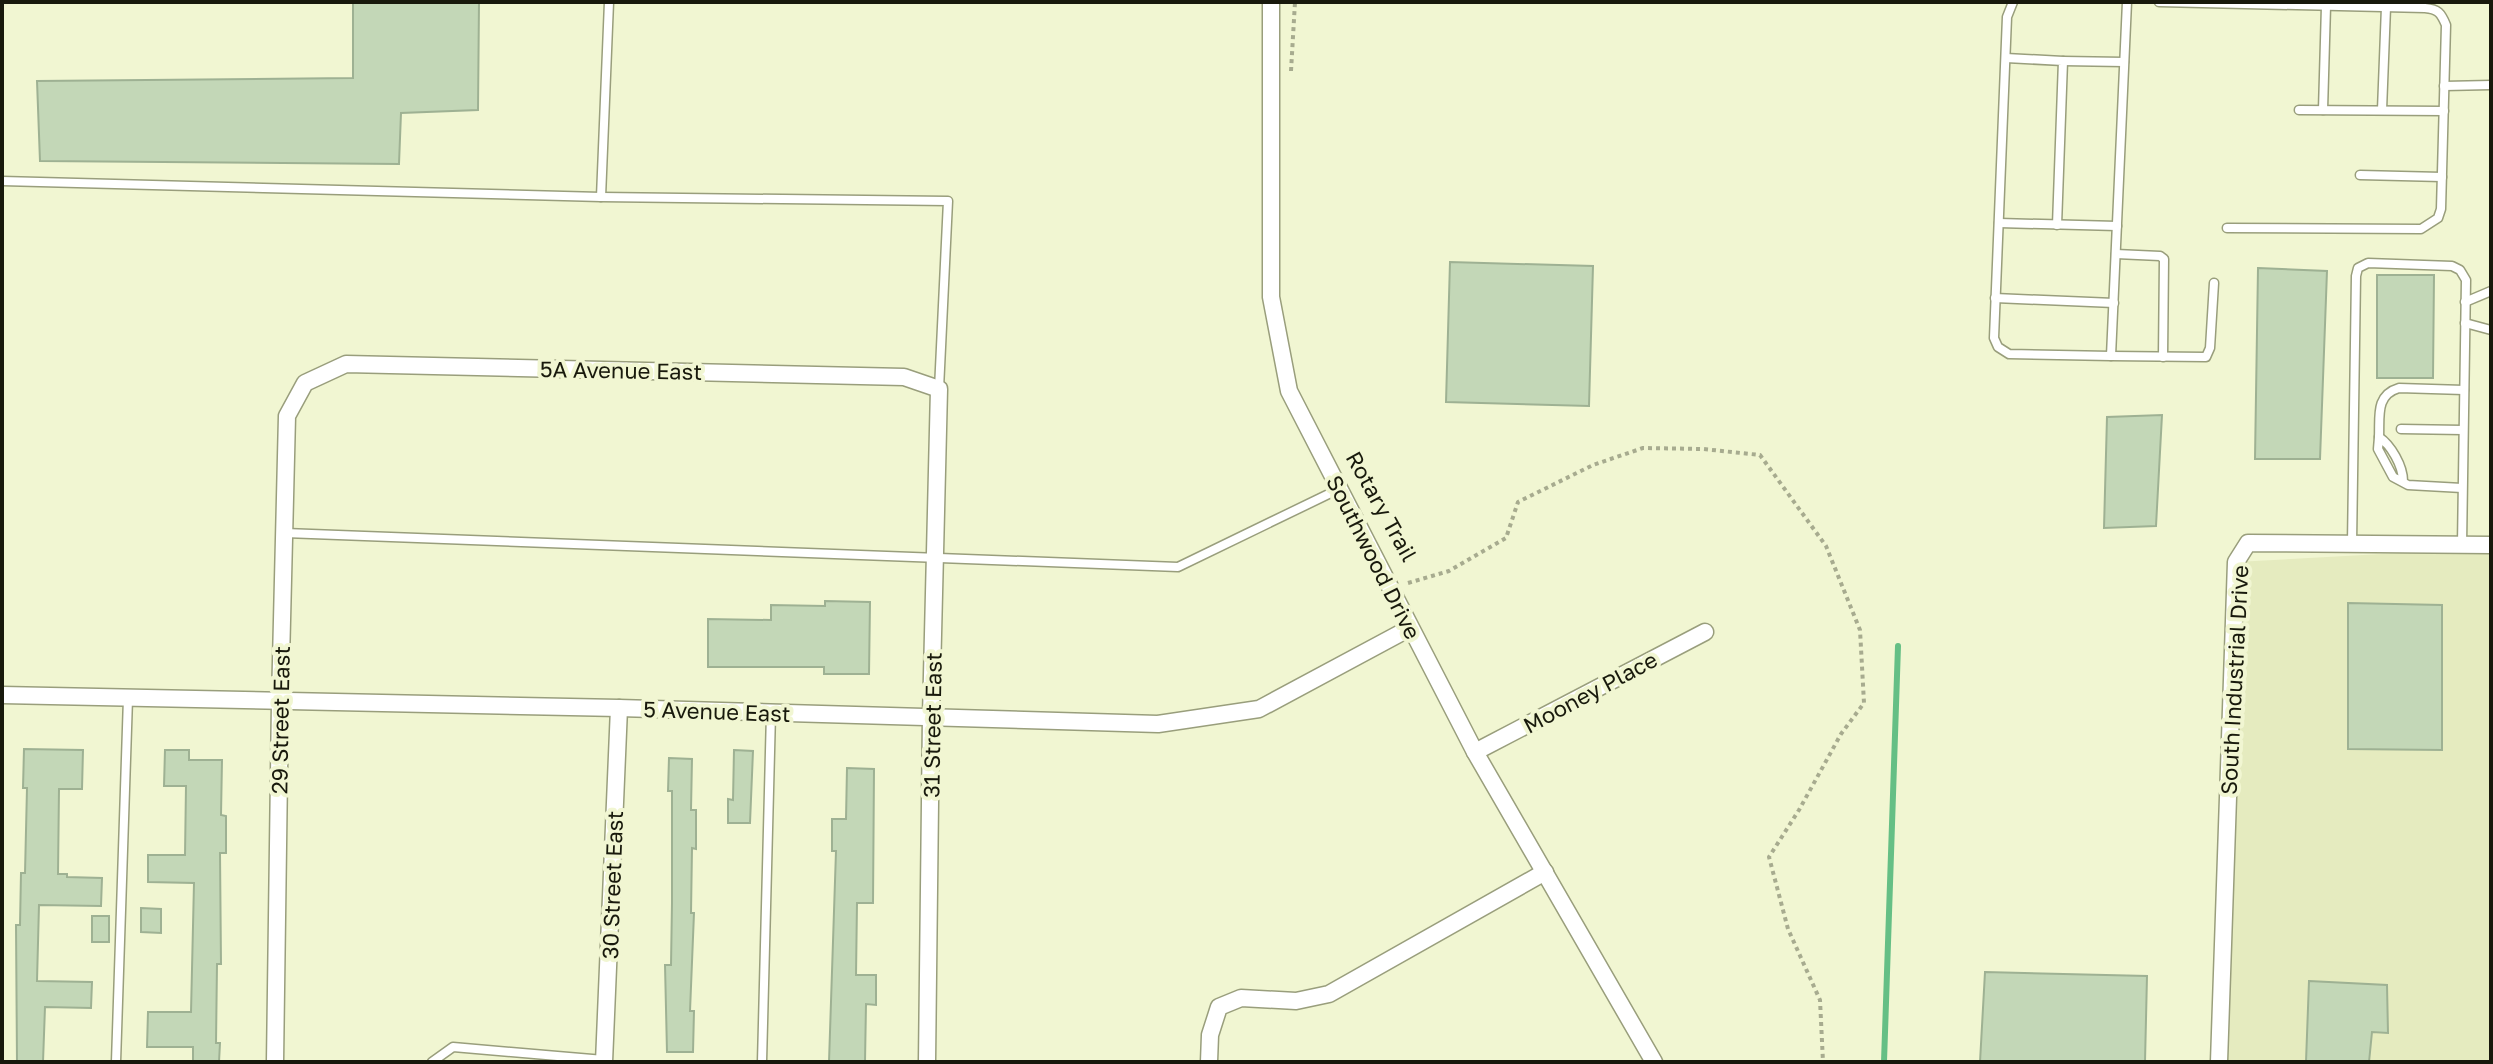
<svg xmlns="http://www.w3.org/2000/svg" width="2493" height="1064" font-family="'Golos Text',sans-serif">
	<rect width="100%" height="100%" fill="#f1f6d2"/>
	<path fill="#e5ebbf" d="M 2491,548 L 2491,1062 L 2219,1062 L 2236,562 Z"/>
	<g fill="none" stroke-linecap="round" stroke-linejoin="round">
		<path stroke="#65bf85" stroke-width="6" d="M 1884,1062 L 1898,646"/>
	</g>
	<g fill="#c3d7b7" stroke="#9eb193" stroke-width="2">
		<path d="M 353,2 L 479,2 L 478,110 L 401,113 L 399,164 L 40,161 L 37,81 L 353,78 Z"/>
		<path d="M 1450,262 L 1593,266 L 1589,406 L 1446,402 Z"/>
		<path d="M 2258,268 L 2327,271 L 2320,459 L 2255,459 Z"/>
		<path d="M 2377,275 L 2434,275 L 2433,378 L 2377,378 Z"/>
		<path d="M 2162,415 L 2156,526 L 2104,528 L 2107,417 Z"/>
		<path d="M 825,601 L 870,602 L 869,674 L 824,674 L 824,667 L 708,667 L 708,619 L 771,620 L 771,605 L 825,606 Z"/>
		<path d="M 2348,603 L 2442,605 L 2442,750 L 2348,749 Z"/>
		<path d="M 24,749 L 83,750 L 82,789 L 59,789 L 58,874 L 67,874 L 67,877 L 102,878 L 101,906 L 39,905 L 37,981 L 92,982 L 91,1008 L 45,1007 L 43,1062 L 17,1062 L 16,925 L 20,925 L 21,873 L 25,873 L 27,788 L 23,788 Z"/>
		<path d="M 165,750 L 189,750 L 189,760 L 222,760 L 221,815 L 226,816 L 226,853 L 220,853 L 221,964 L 217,964 L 216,1043 L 220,1043 L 219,1062 L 193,1062 L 193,1047 L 147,1047 L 148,1012 L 191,1012 L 194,883 L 148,882 L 148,855 L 185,855 L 186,786 L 164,786 Z"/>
		<path d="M 734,750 L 753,751 L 750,823 L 728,823 L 728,799 L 733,800 Z"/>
		<path d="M 669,758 L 692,759 L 691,810 L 696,810 L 696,849 L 692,848 L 691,913 L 694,913 L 690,1011 L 694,1011 L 693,1052 L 667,1052 L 665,965 L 671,965 L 672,903 L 672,791 L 668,791 Z"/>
		<path d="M 847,768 L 874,769 L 873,903 L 857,903 L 856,975 L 876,975 L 876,1005 L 866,1004 L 865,1062 L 829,1062 L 836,851 L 832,851 L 832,819 L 846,819 Z"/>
		<path d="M 141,908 L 161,909 L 161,933 L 141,932 Z"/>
		<rect x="92" y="916" width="17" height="26"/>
		<path d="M 1985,972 L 2147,976 L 2145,1062 L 1980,1062 Z"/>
		<path d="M 2309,981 L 2387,985 L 2388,1033 L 2372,1032 L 2369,1062 L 2306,1062 Z"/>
	</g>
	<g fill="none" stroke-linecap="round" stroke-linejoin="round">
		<defs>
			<g id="service">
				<path d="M 2013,2 L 2007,17 L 1994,338 L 1998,347 L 2009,354 L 2111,356 L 2127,2"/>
				<path d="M 2159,2 L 2425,8 C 2438,9 2441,13 2446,25 L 2441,209 L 2438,218 L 2421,229 L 2227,228"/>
				<path d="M 2006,58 L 2063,61 L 2057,225"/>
				<path d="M 2063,61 L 2124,62"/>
				<path d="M 2444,86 L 2491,85"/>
				<path d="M 2299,110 L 2444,111"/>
				<path d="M 2323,110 L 2326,6"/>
				<path d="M 2382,110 L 2386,7"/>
				<path d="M 2360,175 L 2442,177"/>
				<path d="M 2,181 L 601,197 L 948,201 L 939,389"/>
				<path d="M 601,197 L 609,2"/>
				<path d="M 1999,223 L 2117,226"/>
				<path d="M 2116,254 L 2160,256 L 2164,259 L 2163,357"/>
				<path d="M 1995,298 L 2114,303"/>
				<path d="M 2465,302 L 2491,291"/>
				<path d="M 2465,323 L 2491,330"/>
				<path d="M 2111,356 L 2206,357 L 2210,348 L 2214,283"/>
				<path d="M 2401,429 L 2463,430"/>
				<path d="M 2379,437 C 2380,417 2375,395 2399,388 L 2464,390"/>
				<path d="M 2403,481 C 2403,466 2391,445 2379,437 L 2378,449 L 2393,477 L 2408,485 L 2462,488"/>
				<path d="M 285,533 L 1178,567 L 1339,489"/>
				<path d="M 2352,544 L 2356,276 L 2358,268 L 2368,263 L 2452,266 L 2460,270 L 2466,280 L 2462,545"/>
				<path d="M 116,1062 L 128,698"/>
				<path d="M 432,1062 L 453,1047 L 604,1060"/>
				<path d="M 762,1062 L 771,713"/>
			</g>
			<g id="minor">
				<path d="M 1271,2 L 1271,297 L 1289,391 L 1475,752 L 1654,1062"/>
				<path d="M 2,695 L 619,708 L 1158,724 L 1259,709 L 1410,628"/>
				<path d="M 1475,752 L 1705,632"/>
				<path d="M 275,1062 L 280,702 L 287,416 L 305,383 L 346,364 L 904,377 L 939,389 L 931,716 L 927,1062"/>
				<path d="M 604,1062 L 619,708"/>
				<path d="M 1209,1062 L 1210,1035 L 1219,1007 L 1241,998 L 1296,1001 L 1329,994 L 1545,872"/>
				<path d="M 2219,1062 L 2236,562 L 2248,543 L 2491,545"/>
			</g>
		</defs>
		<use href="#service" stroke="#999e7c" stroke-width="11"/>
		<use href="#minor" stroke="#999e7c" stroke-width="19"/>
		<g stroke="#a7ab8f" stroke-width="4" stroke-dasharray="4 4" stroke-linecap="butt">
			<path d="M 1291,71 L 1295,2"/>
			<path d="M 1408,583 L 1449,571 L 1506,538 L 1518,502 L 1593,465 L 1643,448 L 1703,449 L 1760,455 L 1826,546 L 1860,630 L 1864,703 L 1841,734 L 1799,810 L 1769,857 L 1788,929 L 1820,1000 L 1823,1062"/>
		</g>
		<use href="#service" stroke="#fff" stroke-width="8"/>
		<use href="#minor" stroke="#fff" stroke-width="16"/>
	</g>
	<g text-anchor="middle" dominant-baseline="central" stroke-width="8" stroke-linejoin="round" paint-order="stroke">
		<g font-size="22" fill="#18190c" stroke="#f1f6d2">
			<text transform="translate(621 370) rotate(1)">5A Avenue East</text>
			<text transform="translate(1382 506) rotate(61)">Rotary Trail</text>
			<text transform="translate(1374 557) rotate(63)">Southwood Drive</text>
			<text transform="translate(2234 680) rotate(-87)">South Industrial Drive</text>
			<text transform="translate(1590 692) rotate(-28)">Mooney Place</text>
			<text transform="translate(717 711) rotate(2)">5 Avenue East</text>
			<text transform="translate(280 720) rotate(-89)">29 Street East</text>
			<text transform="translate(932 725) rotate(-89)">31 Street East</text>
			<text transform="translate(612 885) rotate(-88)">30 Street East</text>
		</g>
	</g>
	<rect width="2493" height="1064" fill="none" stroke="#18190c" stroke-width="8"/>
</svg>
